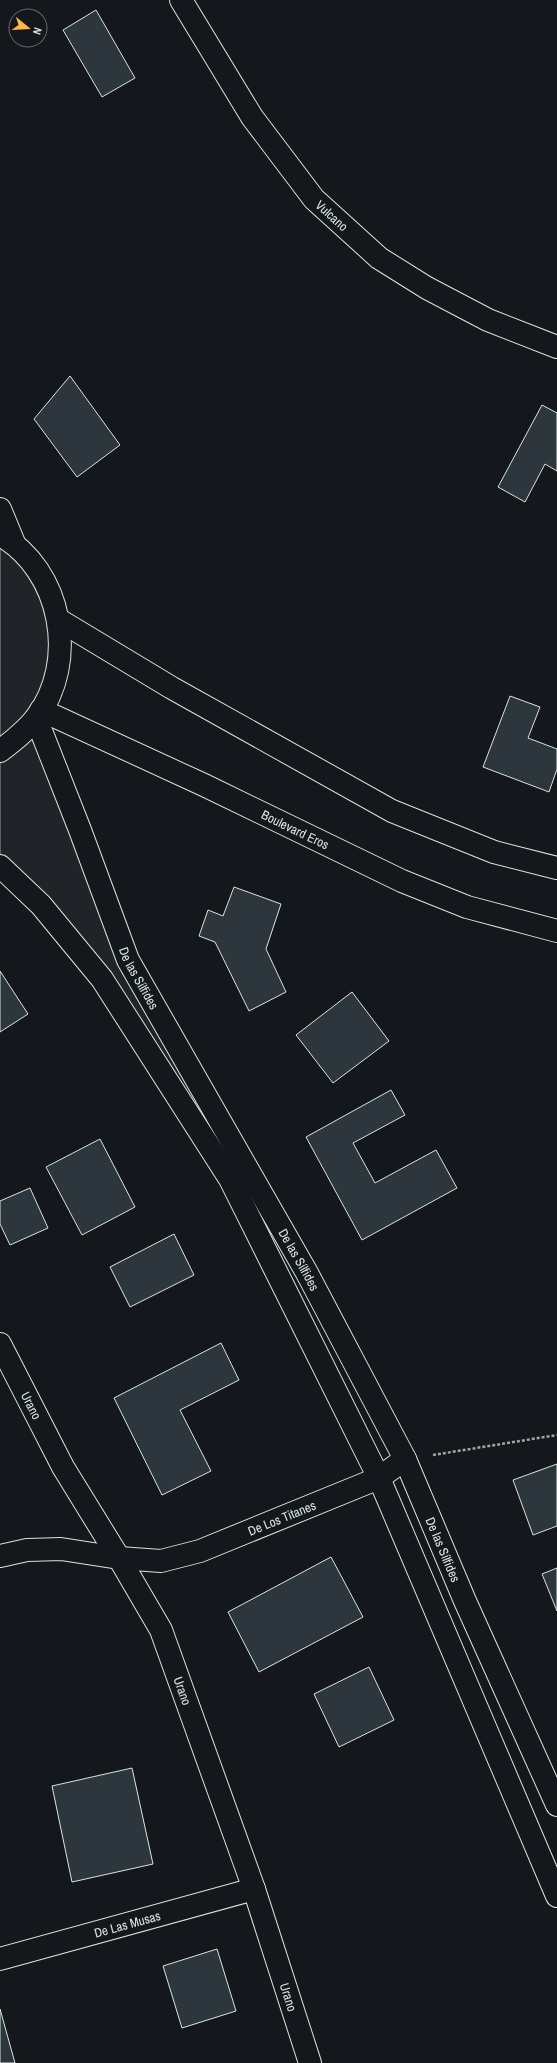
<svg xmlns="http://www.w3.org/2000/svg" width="557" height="2063" font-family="'Archivo Narrow',sans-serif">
	<rect width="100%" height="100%" fill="#14181c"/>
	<path fill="#202428" stroke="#939e99" d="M 0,509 L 59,620 L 36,718 L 178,1050 L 230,1179 L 102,979 L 0,866 Z"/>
	<g fill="#2c363c" stroke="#d8e6dc">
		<path d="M 96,10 L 135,78 L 102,97 L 63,30 Z"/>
		<path d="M 70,376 L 120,445 L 77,477 L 34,419 Z"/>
		<path d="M 542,405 L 557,413 L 557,471 L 545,464 L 525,502 L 498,487 Z"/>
		<path d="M 510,696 L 540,707 L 528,738 L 557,749 L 557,769 L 549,792 L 483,767 Z"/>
		<path d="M 234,887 L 281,904 L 266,949 L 286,992 L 249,1011 L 215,942 L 199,936 L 208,910 L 223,916 Z"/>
		<path d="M 0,971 L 28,1014 L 0,1032 Z"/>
		<path d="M 352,992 L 389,1041 L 333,1083 L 296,1035 Z"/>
		<path d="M 391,1090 L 405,1115 L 353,1143 L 375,1183 L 436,1150 L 457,1188 L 362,1240 L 306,1137 Z"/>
		<path d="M 100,1139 L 135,1207 L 82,1235 L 46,1167 Z"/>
		<path d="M 30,1188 L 48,1228 L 10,1245 L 0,1224 L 0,1201 Z"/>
		<path d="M 174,1234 L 194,1275 L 130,1307 L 110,1267 Z"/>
		<path d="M 221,1343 L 239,1380 L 180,1410 L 211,1471 L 162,1495 L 114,1398 Z"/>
		<path d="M 557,1464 L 557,1526 L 533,1535 L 513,1480 Z"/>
		<path d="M 331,1557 L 363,1617 L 259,1672 L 228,1612 Z"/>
		<path d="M 557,1568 L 557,1611 L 542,1574 Z"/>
		<path d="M 369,1667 L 394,1720 L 339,1747 L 314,1694 Z"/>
		<path d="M 132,1768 L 153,1864 L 72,1882 L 52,1786 Z"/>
		<path d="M 217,1949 L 236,2011 L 182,2028 L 163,1966 Z"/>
		<path d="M 0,2009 L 15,2063 L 0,2063 Z"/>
	</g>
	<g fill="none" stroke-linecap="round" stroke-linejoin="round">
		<defs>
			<g id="minor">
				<path id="s1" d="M 181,0 L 252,117 L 314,199 L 379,258 L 427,288 L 488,320 L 557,347"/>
				<path d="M 0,509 L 14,543"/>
				<path d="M 59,620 L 172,688 L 392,811 L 494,852 L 557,868"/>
				<path id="s2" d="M 41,710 L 204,785 L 402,881 L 467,907 L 557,931"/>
				<path id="s3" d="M 0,1344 L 63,1467 L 119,1558 L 161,1630 L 254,1889 L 310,2063"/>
				<path id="s4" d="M 0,1556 L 27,1550 L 61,1549 L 119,1558 L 161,1561 L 200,1551 L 379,1478 L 405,1459"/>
				<path id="s5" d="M 0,1959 L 254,1889"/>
			</g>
			<g id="secondary">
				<path d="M 0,535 C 62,570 79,662 36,718 C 26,731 13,741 0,751"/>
				<path id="s6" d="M 36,718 L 80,830 L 128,960 L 307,1273 L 405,1459 L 465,1601 L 557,1805"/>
				<path d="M 0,866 L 41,905 L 102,979 L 230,1179 L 379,1478 L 557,1896"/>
			</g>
		</defs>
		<use href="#minor" stroke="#d8e6dc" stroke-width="24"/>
		<use href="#secondary" stroke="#d8e6dc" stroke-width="24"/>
		<path stroke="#9da8a2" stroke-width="2.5" stroke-dasharray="3 2" stroke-linecap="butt" d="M 433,1455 L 557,1435"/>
		<use href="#minor" stroke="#14181c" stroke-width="22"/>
		<use href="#secondary" stroke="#14181c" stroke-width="22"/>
	</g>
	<g text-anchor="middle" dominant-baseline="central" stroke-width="3" stroke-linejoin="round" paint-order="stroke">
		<g font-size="13" fill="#d8e6dc" stroke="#14181c">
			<text stroke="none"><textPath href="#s1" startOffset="264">Vulcano</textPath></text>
			<text stroke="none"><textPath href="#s2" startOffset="281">Boulevard Eros</textPath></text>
			<text stroke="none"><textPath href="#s6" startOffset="280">De las Sílfides</textPath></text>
			<text stroke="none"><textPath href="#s6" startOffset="604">De las Sílfides</textPath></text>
			<text stroke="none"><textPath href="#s3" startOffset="69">Urano</textPath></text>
			<text stroke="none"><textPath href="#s4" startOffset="291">De Los Titanes</textPath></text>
			<text stroke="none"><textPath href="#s6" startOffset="928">De las Sílfides</textPath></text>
			<text stroke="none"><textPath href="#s3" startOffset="393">Urano</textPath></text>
			<text stroke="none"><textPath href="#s5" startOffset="132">De Las Musas</textPath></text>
			<text stroke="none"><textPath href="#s3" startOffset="717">Urano</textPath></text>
		</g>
	</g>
	<g transform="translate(28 28) rotate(108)"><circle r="19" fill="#14181c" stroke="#626a69"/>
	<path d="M0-3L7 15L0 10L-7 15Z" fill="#ffb74d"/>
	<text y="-6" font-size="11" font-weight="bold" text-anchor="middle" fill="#d8e6dc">N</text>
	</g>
</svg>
